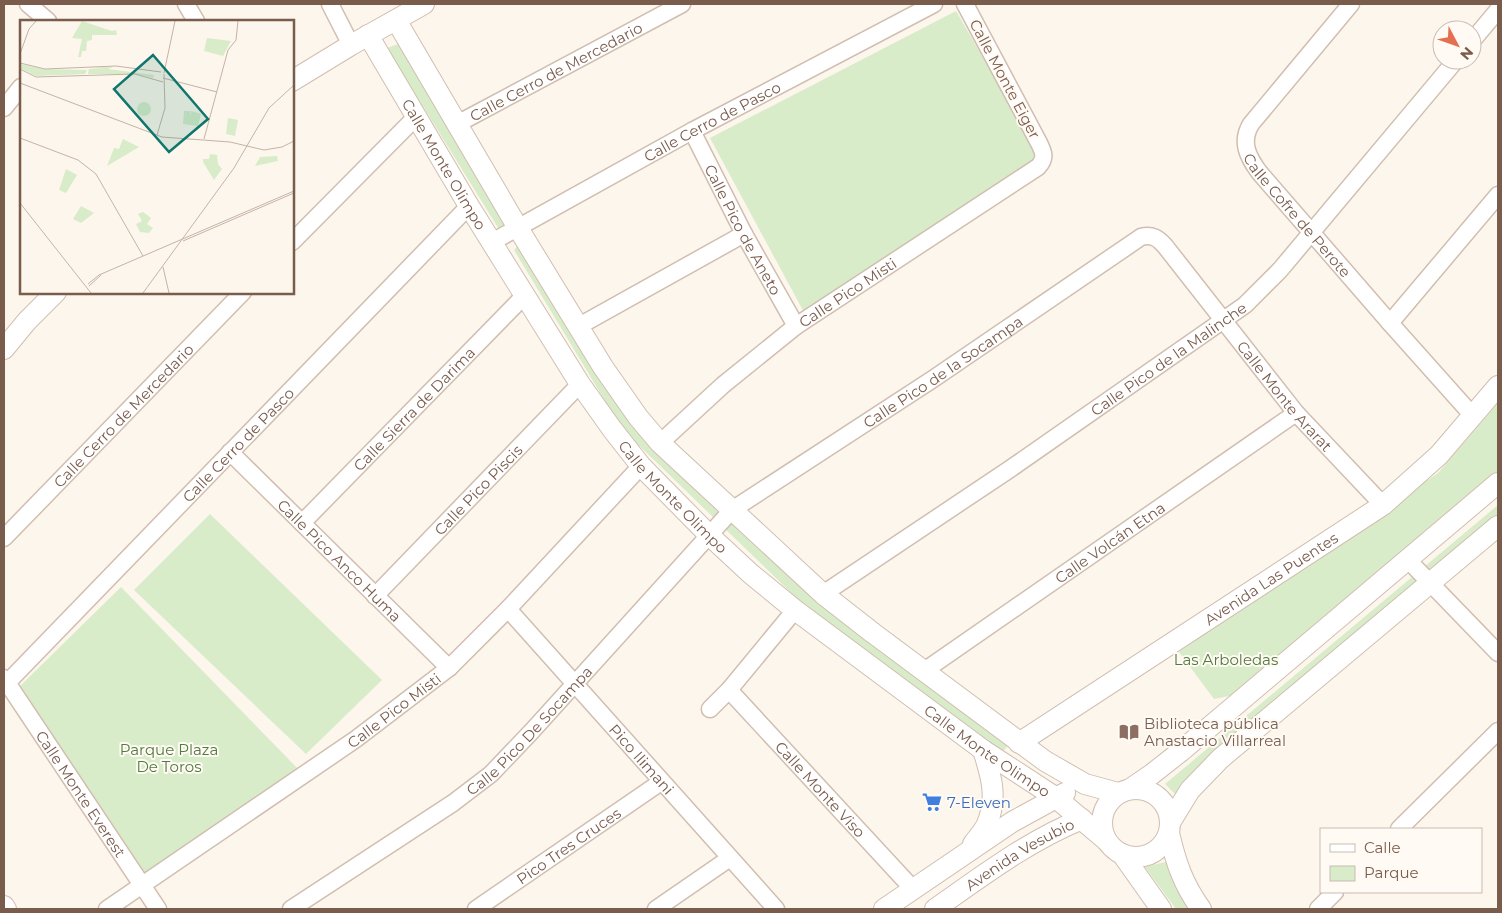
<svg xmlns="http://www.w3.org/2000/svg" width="1502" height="913" font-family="Montserrat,sans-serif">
	<rect width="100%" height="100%" fill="#fdf6ec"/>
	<g fill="#d8ecc9">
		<path d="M 956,11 L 1040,156 L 806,316 L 710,138 Z"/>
		<path d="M 398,44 L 510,223 L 500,231 L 387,48 Z"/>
		<path d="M 521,242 L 631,419 L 1009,745 L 1002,752 L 811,612 L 622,429 L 514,250 Z"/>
		<path d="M 1498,403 L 1498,475 L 1234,695 L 1214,699 L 1179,652 L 1274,583 L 1438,473 Z"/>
		<path d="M 1498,505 L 1498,517 L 1179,798 L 1165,784 Z"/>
		<path d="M 210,514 L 382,680 L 306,754 L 134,590 Z"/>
		<path d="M 121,587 L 303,774 L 146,877 L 20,686 Z"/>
		<path d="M 1169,861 L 1193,909 L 1176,909 L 1145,867 Z"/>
	</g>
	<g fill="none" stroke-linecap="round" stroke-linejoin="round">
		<defs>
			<g id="minor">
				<path d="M 28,4 L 48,21"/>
				<path d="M 186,4 L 196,21"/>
				<path d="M 330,4 L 351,45"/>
				<path id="s1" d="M 1351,4 L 1251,124 C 1240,142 1248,157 1259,172 L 1390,323 L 1473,416"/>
				<path d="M 1472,41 L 1498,10"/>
				<path d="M 4,108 L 21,87"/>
				<path id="s2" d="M 457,124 L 682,4"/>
				<path id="s3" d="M 692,131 L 744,234 L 796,326"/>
				<path d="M 292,242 L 416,117"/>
				<path id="s4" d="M 492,242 L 692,131 L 934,4"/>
				<path d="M 1390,323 L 1498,195"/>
				<path d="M 579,326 L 744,234"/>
				<path id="s5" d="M 660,443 L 723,385 L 796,326 L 1038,167 C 1046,158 1044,153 1039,143 L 965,4"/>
				<path id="s6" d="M 230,452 L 449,668"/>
				<path id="s7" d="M 302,523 L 525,295"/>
				<path id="s8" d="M 4,538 L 243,292"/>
				<path d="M 1407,559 L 1498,653"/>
				<path id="s9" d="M 823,594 L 1010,469 L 1245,305 L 1280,270 L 1456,60"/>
				<path id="s10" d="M 375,596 L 580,384"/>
				<path id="s11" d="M 508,609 L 776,909"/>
				<path id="s12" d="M 924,671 L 1296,413"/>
				<path id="s13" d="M 4,678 L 158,909"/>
				<path id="s14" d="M 7,683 L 469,206"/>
				<path id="s15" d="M 729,690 L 913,889"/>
				<path d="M 710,709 L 729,690 L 795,610"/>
				<path d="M 1399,829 L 1498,731"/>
				<path id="s16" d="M 107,909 L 356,739 L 449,668 L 508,609 L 641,466"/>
				<path id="s17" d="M 291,909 L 453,803 L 491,774 L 532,731 L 732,510 L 933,379 L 1141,237 C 1152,234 1158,238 1165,246 L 1296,413 L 1383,505"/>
				<path id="s18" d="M 476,909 L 661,782"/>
				<path d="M 656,909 L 730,858"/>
				<path d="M 1318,909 L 1335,892"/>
			</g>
			<g id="tertiary">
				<path d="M 396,20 L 518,228 L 603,367 L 638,417 L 660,443 L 823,594 L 873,633 L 1045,761 L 1085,784 L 1118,793"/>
				<path id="s19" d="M 368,35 L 469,206 L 580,384 L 612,429 L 641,466 L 710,536 L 751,574 L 795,610 L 983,750 L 1055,797 L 1106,840"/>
				<path d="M 292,81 L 351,45 L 424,4"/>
				<path d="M 4,349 L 27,321 L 56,292"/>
				<path id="s20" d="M 1019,743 L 1383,505 L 1439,455 L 1498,386"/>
				<circle cx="1136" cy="823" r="34"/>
				<path d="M 1130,789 L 1152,774 L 1180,752 L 1498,483"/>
				<path d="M 1171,821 L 1190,790 L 1220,759 L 1498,526"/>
				<path d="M 1169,833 C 1176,863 1183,884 1201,909"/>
				<path d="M 973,844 C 978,837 984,831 987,824 C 998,798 991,775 983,750"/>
				<path d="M 1122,854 L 1161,909"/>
				<path d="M 4,906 L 6,909"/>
				<path d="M 884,909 L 1012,822 L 1065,793"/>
				<path id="s21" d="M 935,909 C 982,876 1028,841 1082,819"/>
			</g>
		</defs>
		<use href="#minor" stroke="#d1beb0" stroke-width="19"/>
		<use href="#tertiary" stroke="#d1beb0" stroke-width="22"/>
		<use href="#minor" stroke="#fff" stroke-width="16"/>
		<use href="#tertiary" stroke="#fff" stroke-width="20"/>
	</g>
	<defs>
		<symbol id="library-bare" viewBox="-9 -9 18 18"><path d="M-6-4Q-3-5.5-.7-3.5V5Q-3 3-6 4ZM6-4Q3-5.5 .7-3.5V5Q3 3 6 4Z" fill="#8d6e63" stroke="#fffaf3" stroke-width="2.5" paint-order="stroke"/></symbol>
		<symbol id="supermarket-bare" viewBox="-9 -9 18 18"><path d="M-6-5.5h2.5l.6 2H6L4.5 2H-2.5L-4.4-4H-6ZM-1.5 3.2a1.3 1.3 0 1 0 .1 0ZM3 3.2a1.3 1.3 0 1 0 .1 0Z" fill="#3f7fe0" stroke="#fffaf3" stroke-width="2.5" paint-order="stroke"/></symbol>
	</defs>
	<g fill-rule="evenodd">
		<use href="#library-bare" x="1115" y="718" width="28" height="28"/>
		<use href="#supermarket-bare" x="918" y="788" width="28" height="28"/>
	</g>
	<g text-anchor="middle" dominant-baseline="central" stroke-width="4" stroke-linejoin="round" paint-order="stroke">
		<g font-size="15" fill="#7a5c4d" stroke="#fffaf3">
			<text stroke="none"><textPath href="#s2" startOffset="112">Calle Cerro de Mercedario</textPath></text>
			<text transform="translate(1005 79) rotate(62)">Calle Monte Eiger</text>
			<text stroke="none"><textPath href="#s4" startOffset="251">Calle Cerro de Pasco</textPath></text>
			<text stroke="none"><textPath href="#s19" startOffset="150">Calle Monte Olimpo</textPath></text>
			<text stroke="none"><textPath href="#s1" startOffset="266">Calle Cofre de Perote</textPath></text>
			<text stroke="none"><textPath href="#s3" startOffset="111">Calle Pico de Aneto</textPath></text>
			<text stroke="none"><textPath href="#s5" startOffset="241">Calle Pico Misti</textPath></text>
			<text stroke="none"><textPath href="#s9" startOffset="418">Calle Pico de la Malinche</textPath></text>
			<text stroke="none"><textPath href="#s17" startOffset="851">Calle Pico de la Socampa</textPath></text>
			<text stroke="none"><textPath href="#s17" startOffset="1310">Calle Monte Ararat</textPath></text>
			<text stroke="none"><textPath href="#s7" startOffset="160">Calle Sierra de Darima</textPath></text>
			<text stroke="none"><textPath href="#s8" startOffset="171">Calle Cerro de Mercedario</textPath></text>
			<text stroke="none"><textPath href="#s14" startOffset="332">Calle Cerro de Pasco</textPath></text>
			<text stroke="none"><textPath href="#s10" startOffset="148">Calle Pico Piscis</textPath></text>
			<text stroke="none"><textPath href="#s19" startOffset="555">Calle Monte Olimpo</textPath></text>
			<text stroke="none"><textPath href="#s12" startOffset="226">Calle Volcán Etna</textPath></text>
			<text stroke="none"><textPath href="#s6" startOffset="154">Calle Pico Anco Huma</textPath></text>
			<text stroke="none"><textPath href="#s20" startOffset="301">Avenida Las Puentes</textPath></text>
			<text stroke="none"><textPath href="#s16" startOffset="349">Calle Pico Misti</textPath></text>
			<text stroke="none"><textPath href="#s17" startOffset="299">Calle Pico De Socampa</textPath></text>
			<text stroke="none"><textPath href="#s19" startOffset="960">Calle Monte Olimpo</textPath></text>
			<text stroke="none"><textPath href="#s11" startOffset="201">Pico Ilimani</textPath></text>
			<text stroke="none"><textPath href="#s15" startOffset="135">Calle Monte Viso</textPath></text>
			<text stroke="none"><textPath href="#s13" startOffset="139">Calle Monte Everest</textPath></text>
			<text stroke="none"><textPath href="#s18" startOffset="112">Pico Tres Cruces</textPath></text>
			<text stroke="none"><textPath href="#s21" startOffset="101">Avenida Vesubio</textPath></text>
		</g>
		<g font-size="15" fill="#537a41" stroke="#fffaf3">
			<text x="1226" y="659">Las Arboledas</text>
			<text x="169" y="749">Parque Plaza<tspan x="169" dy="17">De Toros</tspan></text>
		</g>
		<g font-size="15" fill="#785e54" stroke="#fffaf3" text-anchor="start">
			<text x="1144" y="723">Biblioteca pública<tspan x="1144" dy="17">Anastacio Villarreal</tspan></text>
		</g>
		<g font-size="15" fill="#366cbe" stroke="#fffaf3" text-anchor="start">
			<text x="947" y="802">7-Eleven</text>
		</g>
	</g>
	<g transform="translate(20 20)">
		<rect width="274" height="274" fill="#fdf6ec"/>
		<path d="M 62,1 L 92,11 L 96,10 L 97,15 L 72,15 L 72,20 L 67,21 L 66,31 L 62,31 L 61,37 L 58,37 L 62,19 L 52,18 ZM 187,18 L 211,21 L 203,36 L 184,31 ZM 0,44 L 24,49 L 67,50 L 65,54 L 16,56 L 0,48 ZM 67,47 L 93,47 L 88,49 L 134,55 L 133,58 L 116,54 L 68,54 L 69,49 L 84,48 ZM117 89a7 7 0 1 1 14 0a7 7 0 1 1-14 0ZM 164,91 L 170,91 L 170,96 L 171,91 L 181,94 L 178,106 L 163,104 ZM 208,98 L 218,100 L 215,116 L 206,114 ZM 103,119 L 119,127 L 87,146 L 94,128 L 99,129 ZM 190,134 L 197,135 L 198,144 L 202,149 L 194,160 L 183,142 L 183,139 L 189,139 ZM 257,136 L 258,141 L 235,146 L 240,137 ZM 46,149 L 57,155 L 46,173 L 39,170 ZM 61,186 L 74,193 L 61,203 L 53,199 ZM 123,192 L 131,198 L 127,204 L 133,208 L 129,213 L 120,212 L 116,204 L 122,201 L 118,194 Z" fill="#d8ecc9"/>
		<path fill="none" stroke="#c5b3a7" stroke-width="1" d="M 0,34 L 9,9 L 16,1M 0,43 L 25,49 L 96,46 L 141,52M 0,49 L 16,57 L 115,54 L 143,62M 144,53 L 155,1M 143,58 L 197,72M 0,63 L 142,117 L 210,122 L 244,130 L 262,127 L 274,121M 137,115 L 145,88 L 144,54M 0,118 L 58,140 L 76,154 L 123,236M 184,119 L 208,30 L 216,20 L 218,1M 0,183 L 71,273M 163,221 L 274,173M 143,247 L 149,273M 68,264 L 79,255 L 274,171M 69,266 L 81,255M 123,273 L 214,148 L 249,88 L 274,65"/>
		<path fill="#0f766e" fill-opacity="0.15" stroke="#0f766e" stroke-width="2.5" d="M 133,35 L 188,99 L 149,132 L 94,69 Z"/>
		<rect width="274" height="274" fill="none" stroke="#7a5c4d" stroke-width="2.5"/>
	</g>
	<rect width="1502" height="913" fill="none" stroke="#7a5c4d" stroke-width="10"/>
	<rect x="1320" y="828" width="162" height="65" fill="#fffaf3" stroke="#cabbb1"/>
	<rect x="1330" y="844" width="25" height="8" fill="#ffffff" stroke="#cabbb1"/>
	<text x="1364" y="853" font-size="15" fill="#7a5c4d">Calle</text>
	<rect x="1330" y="866" width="25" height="15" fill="#d8ecc9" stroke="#cabbb1"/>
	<text x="1364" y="878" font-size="15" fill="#7a5c4d">Parque</text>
	<g transform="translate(1457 45) rotate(131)"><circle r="24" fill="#fffaf3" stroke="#cabbb1"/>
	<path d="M0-4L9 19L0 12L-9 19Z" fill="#e76f51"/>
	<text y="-8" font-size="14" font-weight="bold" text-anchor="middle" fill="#7a5c4d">N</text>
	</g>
</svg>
